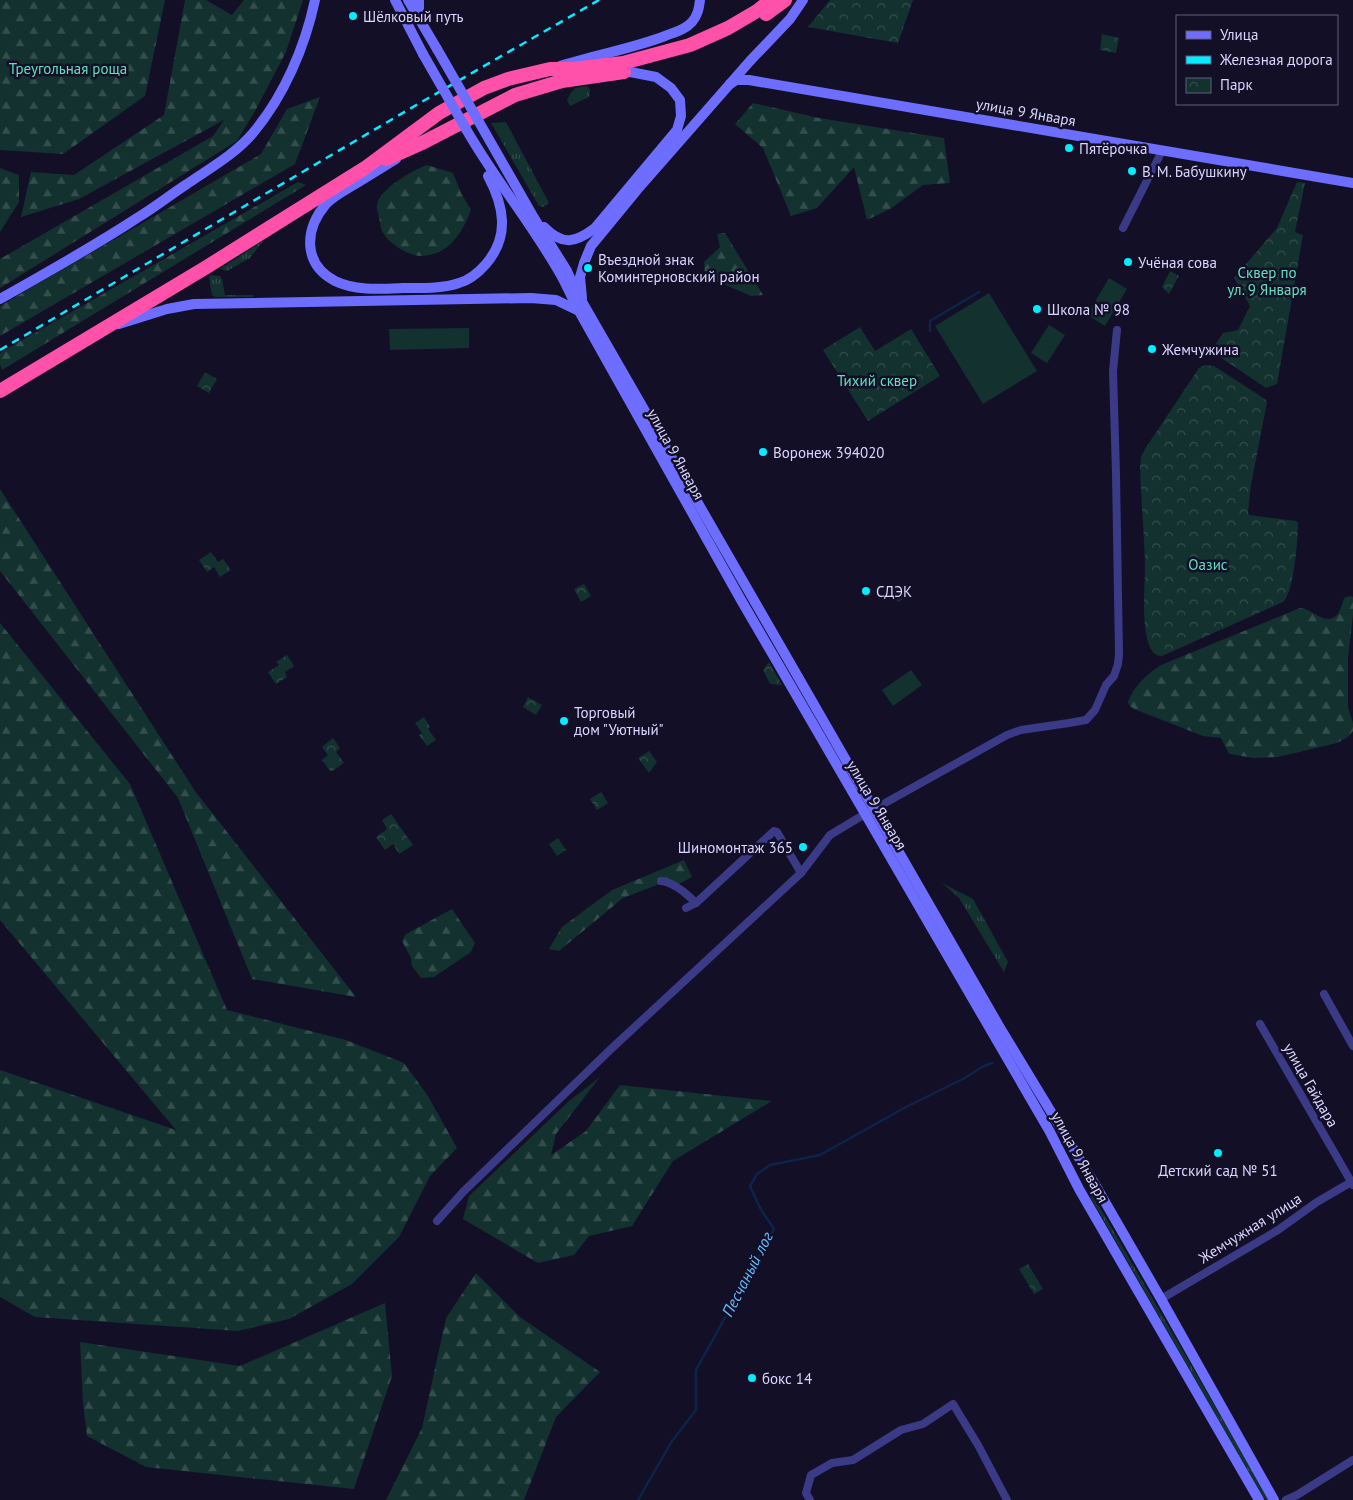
<svg xmlns="http://www.w3.org/2000/svg" width="1353" height="1500" font-family="'PT Sans',sans-serif">
	<defs>
		<pattern id="grass-tufts" width="24" height="20" patternUnits="userSpaceOnUse" patternTransform="scale(1.25)"><rect width="24" height="20" fill="#12312f"/><path d="M3 7l-1-3M5 7V3M7 7l1-3M15 17l-1-3M17 17v-4M19 17l1-3" fill="none" stroke="#344e4e"/></pattern>
		<pattern id="forest-firs" width="22" height="20" patternUnits="userSpaceOnUse" patternTransform="scale(1.25)"><rect width="22" height="20" fill="#12312f"/><path d="M5 1l3.5 6h-7zM16 11l3.5 6h-7z" fill="#344e4e"/></pattern>
		<pattern id="park-crowns" width="20" height="18" patternUnits="userSpaceOnUse" patternTransform="scale(1.25)"><rect width="20" height="18" fill="#12312f"/><path d="M2 6a3 3 0 1 1 6 0M12 15a3 3 0 1 1 6 0" fill="none" stroke="#344e4e"/></pattern>
	</defs>
	<rect width="100%" height="100%" fill="#130f27"/>
	<g fill="url(#grass-tufts)">
		<path d="M 587,86 L 590,90 L 589,97 L 570,106 L 567,100 L 570,94 L 575,88 Z"/>
		<path d="M 506,122 L 549,203 L 543,207 L 539,206 L 491,123 Z"/>
		<path d="M 264,240 L 250,258 L 227,271 L 220,269 Z"/>
		<path d="M 211,275 L 220,276 L 222,279 L 225,295 L 253,295 L 253,297 L 215,297 L 212,295 L 209,277 Z"/>
		<path d="M 942,883 L 973,899 L 1008,962 L 1004,972 L 959,898 Z"/>
		<path d="M 1091,1192 L 1269,1500 L 1265,1500 L 1088,1193 Z"/>
	</g>
	<g fill="url(#forest-firs)">
		<path d="M 0,0 L 165,0 L 145,96 L 63,154 L 0,150 Z"/>
		<path d="M 185,0 L 206,0 L 232,15 L 244,0 L 303,0 L 286,52 L 255,111 L 237,141 L 0,288 L 0,259 L 213,136 L 224,120 L 79,199 L 21,217 L 31,172 L 74,175 L 164,115 Z"/>
		<path d="M 320,97 L 295,164 L 0,336 L 0,306 L 261,154 L 287,109 Z"/>
		<path d="M 753,103 L 819,118 L 944,138 L 950,183 L 923,185 L 890,209 L 867,220 L 854,167 L 817,208 L 791,216 L 763,148 L 735,124 Z"/>
		<path d="M 427,165 L 453,173 L 461,193 L 471,210 C 465,226 455,245 439,252 C 435,254 425,256 420,256 C 407,255 388,243 382,231 C 380,227 380,221 379,216 C 378,213 376,208 377,205 C 379,189 413,170 427,165 Z"/>
		<path d="M 0,168 L 19,175 L 19,202 L 0,232 Z"/>
		<path d="M 298,182 L 306,185 L 2,370 L 0,364 L 0,353 Z"/>
		<path d="M 725,233 L 763,295 L 751,296 L 705,276 L 704,262 L 720,247 L 717,234 Z"/>
		<path d="M 0,489 L 195,791 L 356,997 L 252,979 L 178,798 L 0,571 Z"/>
		<path d="M 1351,596 L 1353,597 L 1353,615 L 1348,658 L 1348,707 L 1353,723 L 1353,731 L 1348,737 L 1337,743 L 1278,757 L 1253,758 L 1230,754 L 1228,752 L 1221,738 L 1203,736 L 1134,709 L 1130,706 L 1128,702 C 1133,687 1148,673 1161,665 L 1300,608 C 1312,608 1325,627 1337,615 C 1341,610 1342,602 1345,597 Z"/>
		<path d="M 0,623 L 130,784 L 227,1010 L 346,1040 L 404,1063 L 428,1096 L 457,1148 L 430,1176 L 399,1237 L 352,1284 L 289,1319 L 238,1331 L 35,1317 L 0,1297 L 0,1070 L 176,1130 L 0,920 Z"/>
		<path d="M 684,860 L 692,877 L 675,886 L 665,882 L 623,898 L 559,951 L 549,949 L 562,927 L 612,890 Z"/>
		<path d="M 452,909 L 475,943 L 471,952 L 434,977 L 421,978 L 412,966 L 411,958 L 402,941 L 406,934 Z"/>
		<path d="M 600,1077 L 556,1134 L 551,1155 L 586,1131 L 620,1085 L 772,1101 L 673,1161 L 632,1226 L 589,1236 L 574,1255 L 538,1263 L 463,1219 L 469,1196 L 569,1101 Z"/>
		<path d="M 476,1273 L 520,1317 L 600,1372 L 556,1417 L 524,1500 L 386,1500 L 422,1428 L 446,1318 Z"/>
		<path d="M 385,1303 L 392,1376 L 354,1489 L 146,1467 L 87,1436 L 83,1403 L 80,1342 L 240,1366 Z"/>
	</g>
	<g fill="url(#park-crowns)">
		<path d="M 830,0 L 913,0 L 898,43 L 808,27 Z"/>
		<path d="M 1102,34 L 1119,38 L 1116,53 L 1100,50 Z"/>
		<path d="M 1297,182 L 1305,183 L 1295,232 L 1303,235 L 1277,384 L 1266,388 L 1211,351 L 1223,333 L 1238,330 L 1250,306 L 1234,278 L 1277,228 Z"/>
		<path d="M 1170,271 L 1179,276 L 1169,294 L 1162,287 Z"/>
		<path d="M 860,327 L 875,351 L 911,329 L 940,376 L 868,421 L 823,350 Z"/>
		<path d="M 1205,365 L 1214,366 L 1265,399 L 1267,402 L 1251,485 L 1248,512 L 1249,515 L 1296,521 L 1298,523 C 1298,538 1294,593 1283,602 L 1162,656 C 1155,656 1151,651 1149,645 C 1141,621 1145,589 1145,564 C 1144,531 1141,499 1140,467 L 1141,457 L 1145,449 L 1199,368 Z"/>
		<path d="M 205,372 L 217,379 L 209,393 L 197,386 Z"/>
		<path d="M 211,552 L 218,562 L 223,559 L 231,570 L 220,577 L 214,567 L 207,572 L 199,560 Z"/>
		<path d="M 584,584 L 591,596 L 581,602 L 574,589 Z"/>
		<path d="M 903,584 L 910,595 L 898,602 L 891,591 Z"/>
		<path d="M 287,655 L 294,666 L 285,672 L 287,677 L 276,684 L 268,672 L 279,665 L 276,662 Z"/>
		<path d="M 769,662 L 782,685 L 770,684 L 763,670 Z"/>
		<path d="M 528,697 L 542,705 L 536,715 L 523,707 Z"/>
		<path d="M 424,717 L 430,727 L 428,729 L 436,740 L 427,746 L 419,735 L 422,733 L 415,723 Z"/>
		<path d="M 333,738 L 340,748 L 336,752 L 344,763 L 331,772 L 322,760 L 328,755 L 322,747 Z"/>
		<path d="M 649,751 L 657,762 L 649,773 L 638,758 Z"/>
		<path d="M 601,792 L 608,803 L 597,810 L 590,799 Z"/>
		<path d="M 391,814 L 413,845 L 399,854 L 393,844 L 385,850 L 376,837 L 387,829 L 382,820 Z"/>
		<path d="M 558,838 L 566,850 L 557,856 L 549,844 Z"/>
		<path d="M 1028,1264 L 1043,1289 L 1034,1294 L 1019,1269 Z"/>
	</g>
	<g fill="#12312f">
		<path d="M 1109,278 L 1127,289 L 1105,326 L 1087,315 Z"/>
		<path d="M 989,293 L 1037,371 L 983,404 L 935,326 Z"/>
		<path d="M 1049,325 L 1065,335 L 1047,363 L 1031,353 Z"/>
		<path d="M 469,328 L 469,348 L 390,350 L 389,329 Z"/>
		<path d="M 911,670 L 922,685 L 893,706 L 882,690 Z"/>
	</g>
	<g fill="none" stroke-linecap="round" stroke-linejoin="round">
		<g stroke="#0c244a" stroke-width="2.5">
			<path d="M 930,331 L 930,321 L 979,292"/>
			<path d="M 638,1500 L 672,1441 L 696,1410 L 696,1370 L 774,1229 L 760,1208 L 750,1186 L 757,1174 L 770,1165 L 820,1155 L 906,1107 L 965,1078 L 982,1067 L 992,1063"/>
		</g>
		<g stroke="#3b3a86" stroke-width="8">
			<path d="M 1123,228 L 1162,151"/>
			<path d="M 661,881 C 674,882 687,894 696,903 L 774,831 L 777,832 L 801,873"/>
			<path d="M 686,908 L 696,903"/>
			<path d="M 1324,994 L 1353,1046"/>
			<path d="M 1260,1024 L 1353,1185"/>
			<path d="M 437,1221 L 463,1192 L 611,1049 L 801,873 L 830,835 L 860,817 L 1007,735 L 1021,730 L 1069,723 L 1086,720 L 1095,710 L 1106,685 L 1114,676 L 1118,664 L 1119,654 L 1116,474 L 1113,371 L 1117,330"/>
			<path d="M 1161,1299 L 1278,1230 L 1317,1202 L 1353,1181"/>
			<path d="M 810,1500 L 806,1493 L 811,1475 L 832,1463 L 853,1460 L 901,1430 L 923,1424 L 953,1404 L 978,1445 L 1007,1500"/>
			<path d="M 1286,1500 L 1297,1495 L 1353,1460"/>
		</g>
		<g stroke="#6d6dff" stroke-width="10">
			<path d="M 395,0 L 423,54"/>
			<path d="M 408,0 L 437,49"/>
			<path d="M 419,0 L 419,11 L 421,16"/>
			<path d="M 560,66 C 595,55 631,49 665,36 C 675,32 685,30 692,22 C 698,15 699,8 700,0"/>
			<path d="M 730,84 L 736,80 L 749,80 L 1353,183"/>
			<path d="M 479,122 L 534,218 L 567,271 L 577,293 L 999,1026 L 1093,1181 L 1161,1299 L 1274,1500"/>
			<path d="M 466,129 C 495,180 533,225 562,277 C 568,288 573,300 579,311 L 741,600 L 1050,1132 L 1079,1189 L 1259,1500"/>
			<path d="M 396,159 C 383,167 370,175 357,183 C 346,190 335,195 326,204 C 304,230 303,264 335,281 C 355,291 381,289 403,288 C 421,288 442,289 459,283 C 470,280 479,272 486,264 C 510,236 504,206 488,176"/>
			<path d="M 544,227 C 563,246 575,243 595,228 L 677,130 L 681,116 L 680,100 L 671,88 L 656,77 L 625,71"/>
			<path d="M 582,298 L 580,277 L 584,263 L 591,246 L 637,190 L 750,61 L 790,19 L 803,0"/>
			<path d="M 0,299 C 46,273 93,247 137,218 C 154,208 170,195 187,184 C 210,168 234,155 253,133 C 284,96 305,47 315,0"/>
			<path d="M 119,324 L 167,309 L 194,304 L 531,298 L 556,300 L 579,311"/>
		</g>
		<g stroke="#ff51a9" stroke-width="14">
			<path d="M 766,14 L 785,0"/>
			<path d="M 386,159 L 424,142 L 515,95 L 562,81 L 624,72"/>
			<path d="M 0,391 L 205,268 L 365,168 L 439,113 L 484,88 L 508,79 L 550,69 L 573,69 L 623,63 L 690,45 L 728,28 L 757,11 L 771,0"/>
		</g>
		<path stroke="#02edff" stroke-width="2.5" stroke-dasharray="8 6" stroke-linecap="butt" d="M 0,350 L 418,104 L 599,0"/>
		<g stroke="#6d6dff" stroke-width="10">
			<path d="M 437,49 L 479,122"/>
			<path d="M 423,54 L 466,129"/>
		</g>
	</g>
	<g fill="#02edff" stroke="#130f27" stroke-width="2">
		<circle cx="353" cy="16" r="5"/>
		<circle cx="1069" cy="148" r="5"/>
		<circle cx="1132" cy="171" r="5"/>
		<circle cx="1128" cy="262" r="5"/>
		<circle cx="588" cy="268" r="5"/>
		<circle cx="1037" cy="309" r="5"/>
		<circle cx="1152" cy="349" r="5"/>
		<circle cx="763" cy="452" r="5"/>
		<circle cx="866" cy="591" r="5"/>
		<circle cx="564" cy="721" r="5"/>
		<circle cx="803" cy="847" r="5"/>
		<circle cx="1218" cy="1153" r="5"/>
		<circle cx="752" cy="1378" r="5"/>
	</g>
	<g text-anchor="middle" dominant-baseline="central" stroke-width="5" stroke-linejoin="round" paint-order="stroke">
		<g font-size="15" fill="#d9d6ff" stroke="#130f27" text-anchor="start">
			<text x="363" y="16">Шёлковый путь</text>
			<text x="1079" y="148">Пятёрочка</text>
			<text x="1142" y="171">В. М. Бабушкину</text>
			<text x="598" y="259">Въездной знак<tspan x="598" dy="17">Коминтерновский район</tspan></text>
			<text x="1138" y="262">Учёная сова</text>
			<text x="1047" y="309">Школа № 98</text>
			<text x="1162" y="349">Жемчужина</text>
			<text x="773" y="452">Воронеж 394020</text>
			<text x="876" y="591">СДЭК</text>
			<text x="574" y="712">Торговый<tspan x="574" dy="17">дом "Уютный"</tspan></text>
			<text x="793" y="847" text-anchor="end">Шиномонтаж 365</text>
			<text x="1218" y="1170" text-anchor="middle">Детский сад № 51</text>
			<text x="762" y="1378">бокс 14</text>
		</g>
		<g font-size="15" fill="#60e1bd" stroke="#130f27">
			<text x="68" y="68">Треугольная роща</text>
			<text x="1267" y="272">Сквер по<tspan x="1267" dy="17">ул. 9 Января</tspan></text>
			<text x="877" y="380">Тихий сквер</text>
			<text x="1208" y="564">Оазис</text>
		</g>
		<g font-size="15" fill="#d9d6ff" stroke="#130f27">
			<text transform="translate(1026 112) rotate(10)">улица 9 Января</text>
			<text transform="translate(676 454) rotate(61)">улица 9 Января</text>
			<text transform="translate(877 805) rotate(59)">улица 9 Января</text>
			<text transform="translate(1311 1085) rotate(60)">улица Гайдара</text>
			<text transform="translate(1080 1157) rotate(61)">улица 9 Января</text>
			<text transform="translate(1250 1228) rotate(-32)">Жемчужная улица</text>
		</g>
		<g font-size="16" font-style="italic" fill="#64bcff" stroke="#130f27">
			<text transform="translate(747 1274) rotate(-63)">Песчаный лог</text>
		</g>
	</g>
	<rect x="1176" y="15" width="162" height="90" fill="#130f27" stroke="#625f7d"/>
	<rect x="1186" y="31" width="25" height="8" fill="#6d6dff" stroke="#625f7d"/>
	<text x="1220" y="40" font-size="15" fill="#d9d6ff">Улица</text>
	<rect x="1186" y="56" width="25" height="8" fill="#02edff" stroke="#625f7d"/>
	<text x="1220" y="65" font-size="15" fill="#d9d6ff">Железная дорога</text>
	<rect x="1186" y="78" width="25" height="15" fill="url(#park-crowns)" stroke="#625f7d"/>
	<text x="1220" y="90" font-size="15" fill="#d9d6ff">Парк</text>
</svg>
